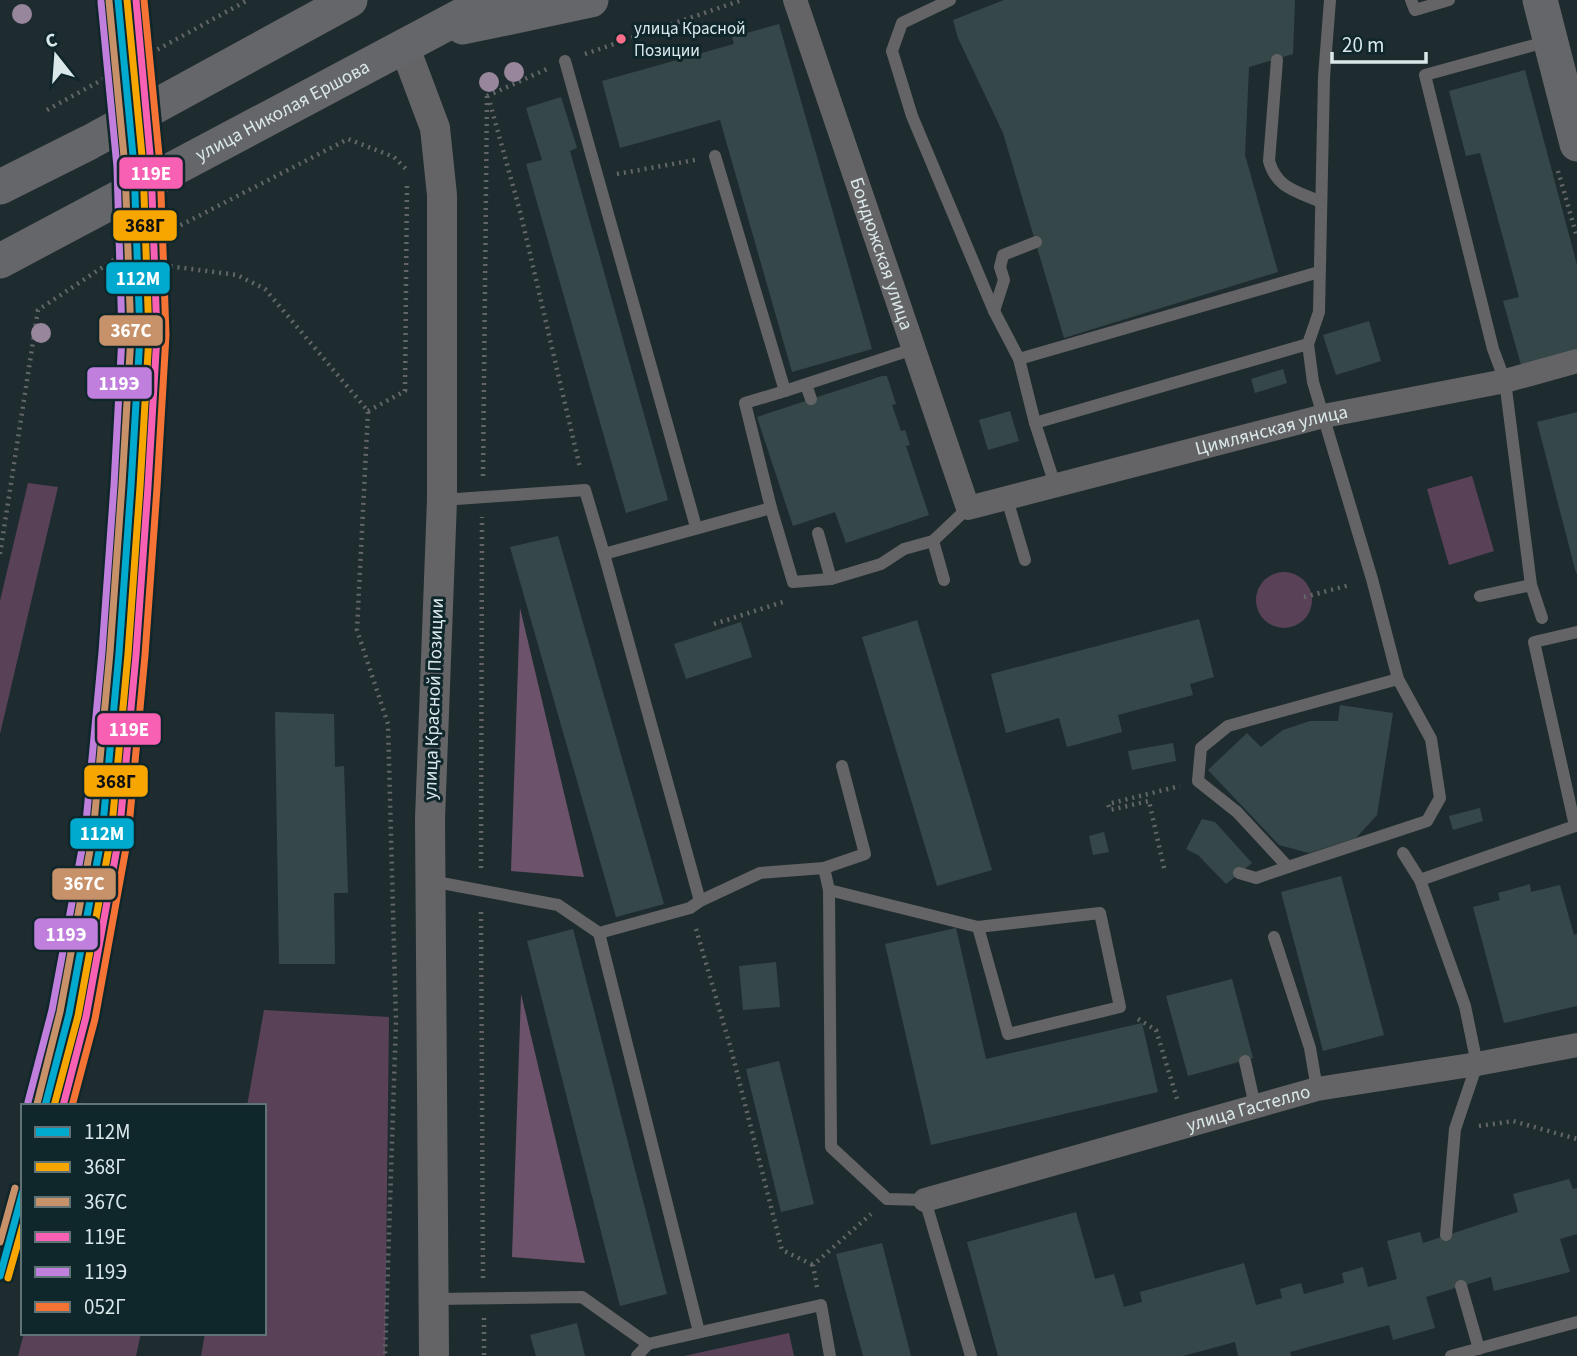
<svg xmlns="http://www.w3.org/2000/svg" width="1577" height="1356" font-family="'Source Sans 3',sans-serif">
	<rect width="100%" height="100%" fill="#1f2c2f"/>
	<g fill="#594258">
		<path d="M 1472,476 L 1494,551 L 1449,565 L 1427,489 Z"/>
		<path d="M 28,483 L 58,487 L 0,734 L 0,601 Z"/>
		<circle cx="1284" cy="600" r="28"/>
		<path d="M 264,1010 L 389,1017 L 385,1356 L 201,1356 L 205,1333 L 264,1333 L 264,1106 L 247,1106 Z"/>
		<path d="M 24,1333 L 141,1333 L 136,1356 L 18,1356 Z"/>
		<path d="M 789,1333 L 794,1356 L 684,1356 Z"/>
	</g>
	<g fill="#6c536b">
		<path d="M 520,608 L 584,877 L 511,871 Z"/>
		<path d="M 521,994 L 585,1263 L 512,1257 Z"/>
	</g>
	<g fill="#36474a">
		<path d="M 1004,0 L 1295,0 L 1293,54 L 1249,67 L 1245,155 L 1278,272 L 1064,338 L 1003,133 L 958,38 L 953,20 Z"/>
		<path d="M 779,24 L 872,349 L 792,372 L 720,120 L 620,148 L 602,81 L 734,44 L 732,37 Z"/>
		<path d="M 1525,70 L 1577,265 L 1577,350 L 1521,365 L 1503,301 L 1519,297 L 1480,153 L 1466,156 L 1449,91 Z"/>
		<path d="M 561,97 L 577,148 L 570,151 L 668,500 L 626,513 L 526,164 L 542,160 L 526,108 Z"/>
		<path d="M 1369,321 L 1381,361 L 1336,375 L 1323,335 Z"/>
		<path d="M 1283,369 L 1287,383 L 1255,393 L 1251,379 Z"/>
		<path d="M 882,376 L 887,376 L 896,404 L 892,405 L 901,431 L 905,430 L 910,445 L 906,446 L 929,515 L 846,543 L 835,512 L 793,526 L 757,417 Z"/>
		<path d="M 1010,411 L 1019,441 L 988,450 L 979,420 Z"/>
		<path d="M 1577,412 L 1577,573 L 1576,573 L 1537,422 Z"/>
		<path d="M 558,536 L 664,904 L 616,917 L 510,547 Z"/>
		<path d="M 1199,619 L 1214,677 L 1190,684 L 1193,695 L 1118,715 L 1122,732 L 1067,747 L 1059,718 L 1006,733 L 991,674 Z"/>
		<path d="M 917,620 L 992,870 L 937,886 L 862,637 Z"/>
		<path d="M 741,622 L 752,657 L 686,679 L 674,644 Z"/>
		<path d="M 1340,705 L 1393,713 L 1377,815 L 1356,838 L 1309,853 L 1279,845 L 1208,770 L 1247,733 L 1261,747 L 1283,730 L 1310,721 L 1338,721 Z"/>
		<path d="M 275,712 L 334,714 L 335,767 L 344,766 L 348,893 L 334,893 L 335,964 L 279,964 Z"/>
		<path d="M 1173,743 L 1176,761 L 1132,770 L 1128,751 Z"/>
		<path d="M 1480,808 L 1483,821 L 1453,830 L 1449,816 Z"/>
		<path d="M 1202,819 L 1215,822 L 1252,863 L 1226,884 L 1198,855 L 1186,849 Z"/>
		<path d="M 1104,832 L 1109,852 L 1093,855 L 1089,836 Z"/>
		<path d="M 1341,876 L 1384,1035 L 1323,1051 L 1281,892 Z"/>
		<path d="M 1530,884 L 1531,892 L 1560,885 L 1574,935 L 1577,934 L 1577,1006 L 1504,1023 L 1473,907 L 1500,900 L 1498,893 Z"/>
		<path d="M 956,928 L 986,1059 L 1142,1023 L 1158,1092 L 931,1145 L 885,944 Z"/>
		<path d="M 573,929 L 667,1294 L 620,1306 L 527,941 Z"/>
		<path d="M 776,962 L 780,1007 L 743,1010 L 739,966 Z"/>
		<path d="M 1232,979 L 1253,1058 L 1188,1076 L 1166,996 Z"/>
		<path d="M 779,1061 L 814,1204 L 781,1212 L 746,1069 Z"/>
		<path d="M 1569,1179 L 1573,1189 L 1577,1188 L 1577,1234 L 1560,1239 L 1570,1272 L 1494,1291 L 1491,1277 L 1426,1297 L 1435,1328 L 1393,1340 L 1389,1325 L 1290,1352 L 1291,1356 L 1238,1356 L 1235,1342 L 1183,1356 L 998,1356 L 967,1242 L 1076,1212 L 1095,1279 L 1114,1274 L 1124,1307 L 1142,1302 L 1140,1292 L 1244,1263 L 1256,1305 L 1282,1298 L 1280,1289 L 1301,1283 L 1304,1294 L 1344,1283 L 1342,1273 L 1363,1267 L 1368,1287 L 1397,1279 L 1387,1241 L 1420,1232 L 1423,1243 L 1518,1212 L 1513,1194 Z"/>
		<path d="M 882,1243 L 911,1356 L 863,1356 L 845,1289 L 836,1254 Z"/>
		<path d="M 577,1323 L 585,1356 L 536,1356 L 530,1335 Z"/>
	</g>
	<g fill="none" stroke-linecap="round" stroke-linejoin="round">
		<g stroke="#626668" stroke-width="4.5" stroke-dasharray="2 5" stroke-linecap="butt">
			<path d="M 585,54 L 742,0"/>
			<path d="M 487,96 L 547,69"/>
			<path d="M 490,103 L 521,215 L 580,468"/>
			<path d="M 47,110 L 248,0"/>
			<path d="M 1558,171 L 1577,237"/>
			<path d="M 617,174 L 695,160"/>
			<path d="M 115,259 L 237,275 L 265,289 L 368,411 L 357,630 L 388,724 L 396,1021 L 385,1356"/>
			<path d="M 368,411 L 405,391 L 407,183"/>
			<path d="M 483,476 L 487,96"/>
			<path d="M 0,554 L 38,310 L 115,259 L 348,139 L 394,157 L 408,171"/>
			<path d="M 1304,597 L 1350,585"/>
			<path d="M 714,624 L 783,602"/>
			<path d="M 481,868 L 482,517"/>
			<path d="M 1164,868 L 1149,801 L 1110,810 L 1108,804 L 1180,786"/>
			<path d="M 481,912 L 483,1278"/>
			<path d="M 696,929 L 731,1049 L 782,1250 L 813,1265"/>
			<path d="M 1138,1019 L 1156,1030 L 1178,1102"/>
			<path d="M 1479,1126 L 1513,1121 L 1577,1139"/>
			<path d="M 817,1287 L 813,1265 L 871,1214"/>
			<path d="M 484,1318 L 484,1356"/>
		</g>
		<g stroke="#646466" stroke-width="12">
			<path d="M 950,0 L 902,23 L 892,51 L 912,116 L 994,311 L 1019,359 L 1035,423 L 1055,485"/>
			<path d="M 1330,0 L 1324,77 L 1319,312 L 1308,344 L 1313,382 L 1372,579 L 1398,679 L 1228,726 L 1201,748 L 1198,781 L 1237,812 L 1288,867 L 1427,821 L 1440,798 L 1431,739 L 1398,679"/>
			<path d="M 1411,0 L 1415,10 L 1449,0"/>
			<path d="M 1277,60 L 1269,161 C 1277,189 1297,191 1321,202"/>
			<path d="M 565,61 L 696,527"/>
			<path d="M 715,156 L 785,391 L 913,349"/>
			<path d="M 994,311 L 1004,280 L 1000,267 L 1003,255 L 1036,242"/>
			<path d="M 1019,359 L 1319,272"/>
			<path d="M 806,385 L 811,399"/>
			<path d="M 1035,423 L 1308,344"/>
			<path d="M 1007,499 L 1025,560"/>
			<path d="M 442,500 L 585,490 L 604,554 L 771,508 L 793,582 L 831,579 L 881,564 L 904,549 L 933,541 L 968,508"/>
			<path d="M 771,508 L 745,403 L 785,391"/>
			<path d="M 818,533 L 831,579"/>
			<path d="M 933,541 L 944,580"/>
			<path d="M 604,554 L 700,901"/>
			<path d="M 1480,596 L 1531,585"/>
			<path d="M 1542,618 L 1531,585 L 1505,381 L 1493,349 L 1425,75 L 1549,41"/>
			<path d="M 1403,853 L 1420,880"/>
			<path d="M 824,868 L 865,854 L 842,766"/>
			<path d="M 1239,873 L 1256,878 L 1288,867"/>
			<path d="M 431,881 L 558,905 L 599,933 L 690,908 L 700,901 L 760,873 L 824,868 L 829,890 L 831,1147 L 887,1199 L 925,1200 L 971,1356"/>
			<path d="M 829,890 L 978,927 L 1100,913 L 1120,1007 L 1008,1034 L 978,927"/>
			<path d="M 599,933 L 699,1332"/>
			<path d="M 1274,937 L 1310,1048 L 1317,1089"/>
			<path d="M 1245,1061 L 1255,1106"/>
			<path d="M 1446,1235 L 1455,1129 L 1477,1064 L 1465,1006 L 1420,880 L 1575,826 L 1534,642 L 1577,632"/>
			<path d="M 1461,1286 L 1479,1349"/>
			<path d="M 435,1299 L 582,1297 L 648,1344 L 821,1305 L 830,1356"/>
			<path d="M 637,1356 L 648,1344"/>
			<path d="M 1451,1356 L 1577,1322"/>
		</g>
		<g stroke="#646466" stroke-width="24">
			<path id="s1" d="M 795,0 L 968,508 L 1324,416 L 1505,381 L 1577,361"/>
			<path id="s2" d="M 925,1200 L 1317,1089 L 1477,1064 L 1577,1045"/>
		</g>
		<path stroke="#646466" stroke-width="30" d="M 405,48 L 435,128 L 442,195 L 442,500 L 430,819 L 434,1356"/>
		<g stroke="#656669" stroke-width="35">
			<path d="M 1540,0 L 1577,144"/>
			<path d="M 463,27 L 591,0"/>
			<path d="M 0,187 L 90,142 L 350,0"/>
			<path id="s3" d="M 0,261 L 491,0"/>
		</g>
		<defs>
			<g id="rail-1">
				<path d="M 45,1106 L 69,1014 L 102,835 L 119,653 L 131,486 L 140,336 L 134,166 L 118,0"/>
				<path d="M 0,1276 L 23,1191"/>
			</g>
			<g id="rail-2">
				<path d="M 54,1106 L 78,1016 L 111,836 L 128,654 L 140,487 L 149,336 L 143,166 L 127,0"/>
				<path d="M 8,1278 L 23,1225"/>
			</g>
			<g id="rail-3">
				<path d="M 37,1104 L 60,1012 L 93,834 L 110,652 L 122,485 L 131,336 L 125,167 L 109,1"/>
				<path d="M 0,1242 L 15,1188"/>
			</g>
			<path id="rail-4" d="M 63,1106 L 86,1017 L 119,837 L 136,655 L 148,487 L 157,335 L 151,165 L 136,0"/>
			<path id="rail-5" d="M 28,1102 L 52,1010 L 85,833 L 102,652 L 114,485 L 122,336 L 117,167 L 101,2"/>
			<path id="rail-6" d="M 72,1106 L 95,1019 L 128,837 L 145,655 L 157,488 L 166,335 L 160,165 L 144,0"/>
		</defs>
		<use href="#rail-1" stroke="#0f262b" stroke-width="12"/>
		<use href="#rail-2" stroke="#0f262b" stroke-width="12"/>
		<use href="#rail-3" stroke="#0f262b" stroke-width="12"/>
		<use href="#rail-4" stroke="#0f262b" stroke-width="12"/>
		<use href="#rail-5" stroke="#0f262b" stroke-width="12"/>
		<use href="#rail-6" stroke="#0f262b" stroke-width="12"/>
		<use href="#rail-1" stroke="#00a9ce" stroke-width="7"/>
		<use href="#rail-2" stroke="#f7a600" stroke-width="7"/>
		<use href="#rail-3" stroke="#c7916a" stroke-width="7"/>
		<use href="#rail-4" stroke="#f860b3" stroke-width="7"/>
		<use href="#rail-5" stroke="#c07fdc" stroke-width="7"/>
		<use href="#rail-6" stroke="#f57335" stroke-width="7"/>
	</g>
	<g fill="#98869c">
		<circle cx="22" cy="14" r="10"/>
		<circle cx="514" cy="72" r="10"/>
		<circle cx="489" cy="82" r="10"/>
		<circle cx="41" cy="333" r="10"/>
	</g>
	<circle fill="#fb6d88" stroke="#0f262b" stroke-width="2.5" cx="621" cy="39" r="6"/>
	<g text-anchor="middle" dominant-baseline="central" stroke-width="6" stroke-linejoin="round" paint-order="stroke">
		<g font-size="17" fill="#dae8ea" stroke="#0f262b" text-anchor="start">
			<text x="634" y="29">улица Красной<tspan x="634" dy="22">Позиции</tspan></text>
		</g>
		<g font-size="19" fill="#dae8ea" stroke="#0f262b">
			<text stroke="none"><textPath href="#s3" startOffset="320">улица Николая Ершова</textPath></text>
			<text stroke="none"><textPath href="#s1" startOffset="268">Бондюжская улица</textPath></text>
			<text stroke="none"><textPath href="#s1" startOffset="850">Цимлянская улица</textPath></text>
			<text transform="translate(434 699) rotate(-88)">улица Красной Позиции</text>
			<text stroke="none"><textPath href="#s2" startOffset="336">улица Гастелло</textPath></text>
		</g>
	</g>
	<g stroke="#0f262b" stroke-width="2.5">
		<rect x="118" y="156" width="66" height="34" rx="7" fill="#f860b3"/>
		<rect x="112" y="209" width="66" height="33" rx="7" fill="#f7a600"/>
		<rect x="105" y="261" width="66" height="34" rx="7" fill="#00a9ce"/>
		<rect x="98" y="314" width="66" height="33" rx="7" fill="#c7916a"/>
		<rect x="86" y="366" width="67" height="34" rx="7" fill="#c07fdc"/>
		<rect x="96" y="712" width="66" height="34" rx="7" fill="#f860b3"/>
		<rect x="83" y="764" width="66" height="34" rx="7" fill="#f7a600"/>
		<rect x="69" y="817" width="66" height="33" rx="7" fill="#00a9ce"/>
		<rect x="51" y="867" width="66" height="34" rx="7" fill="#c7916a"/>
		<rect x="33" y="917" width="66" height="34" rx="7" fill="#c07fdc"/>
	</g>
	<g font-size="19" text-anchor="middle" font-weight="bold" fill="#fff">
		<text x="151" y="180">119Е</text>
		<text x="138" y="285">112М</text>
		<text x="131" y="337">367С</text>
		<text x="119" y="390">119Э</text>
		<text x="129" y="736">119Е</text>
		<text x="102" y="840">112М</text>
		<text x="84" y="890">367С</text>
		<text x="66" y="941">119Э</text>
	</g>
	<g font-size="19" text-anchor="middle" font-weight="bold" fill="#111">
		<text x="145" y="232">368Г</text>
		<text x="116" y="788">368Г</text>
	</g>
	<rect x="21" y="1104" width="245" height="231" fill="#0f262b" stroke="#607477" stroke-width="2"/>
	<rect x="35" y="1127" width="35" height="10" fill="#00a9ce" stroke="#607477" stroke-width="2"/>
	<text x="84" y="1139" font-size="21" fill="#dae8ea">112М</text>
	<rect x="35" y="1162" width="35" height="10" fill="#f7a600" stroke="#607477" stroke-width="2"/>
	<text x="84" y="1174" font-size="21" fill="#dae8ea">368Г</text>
	<rect x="35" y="1197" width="35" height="10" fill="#c7916a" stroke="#607477" stroke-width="2"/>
	<text x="84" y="1209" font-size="21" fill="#dae8ea">367С</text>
	<rect x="35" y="1232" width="35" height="10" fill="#f860b3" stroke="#607477" stroke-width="2"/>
	<text x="84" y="1244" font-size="21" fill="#dae8ea">119Е</text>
	<rect x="35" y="1267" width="35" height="10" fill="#c07fdc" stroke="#607477" stroke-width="2"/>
	<text x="84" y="1279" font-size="21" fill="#dae8ea">119Э</text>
	<rect x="35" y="1302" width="35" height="10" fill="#f57335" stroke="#607477" stroke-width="2"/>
	<text x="84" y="1314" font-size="21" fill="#dae8ea">052Г</text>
	<g transform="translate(56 56) rotate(343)" stroke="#0f262b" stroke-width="5" paint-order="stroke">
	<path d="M0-5L12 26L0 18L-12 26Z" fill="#dae8ea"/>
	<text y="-10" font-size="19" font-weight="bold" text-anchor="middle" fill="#dae8ea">С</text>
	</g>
	<path d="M1332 52v10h94v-10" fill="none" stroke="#dae8ea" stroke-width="3.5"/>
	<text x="1342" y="52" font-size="21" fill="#dae8ea" stroke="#0f262b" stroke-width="5" paint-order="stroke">20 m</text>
</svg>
